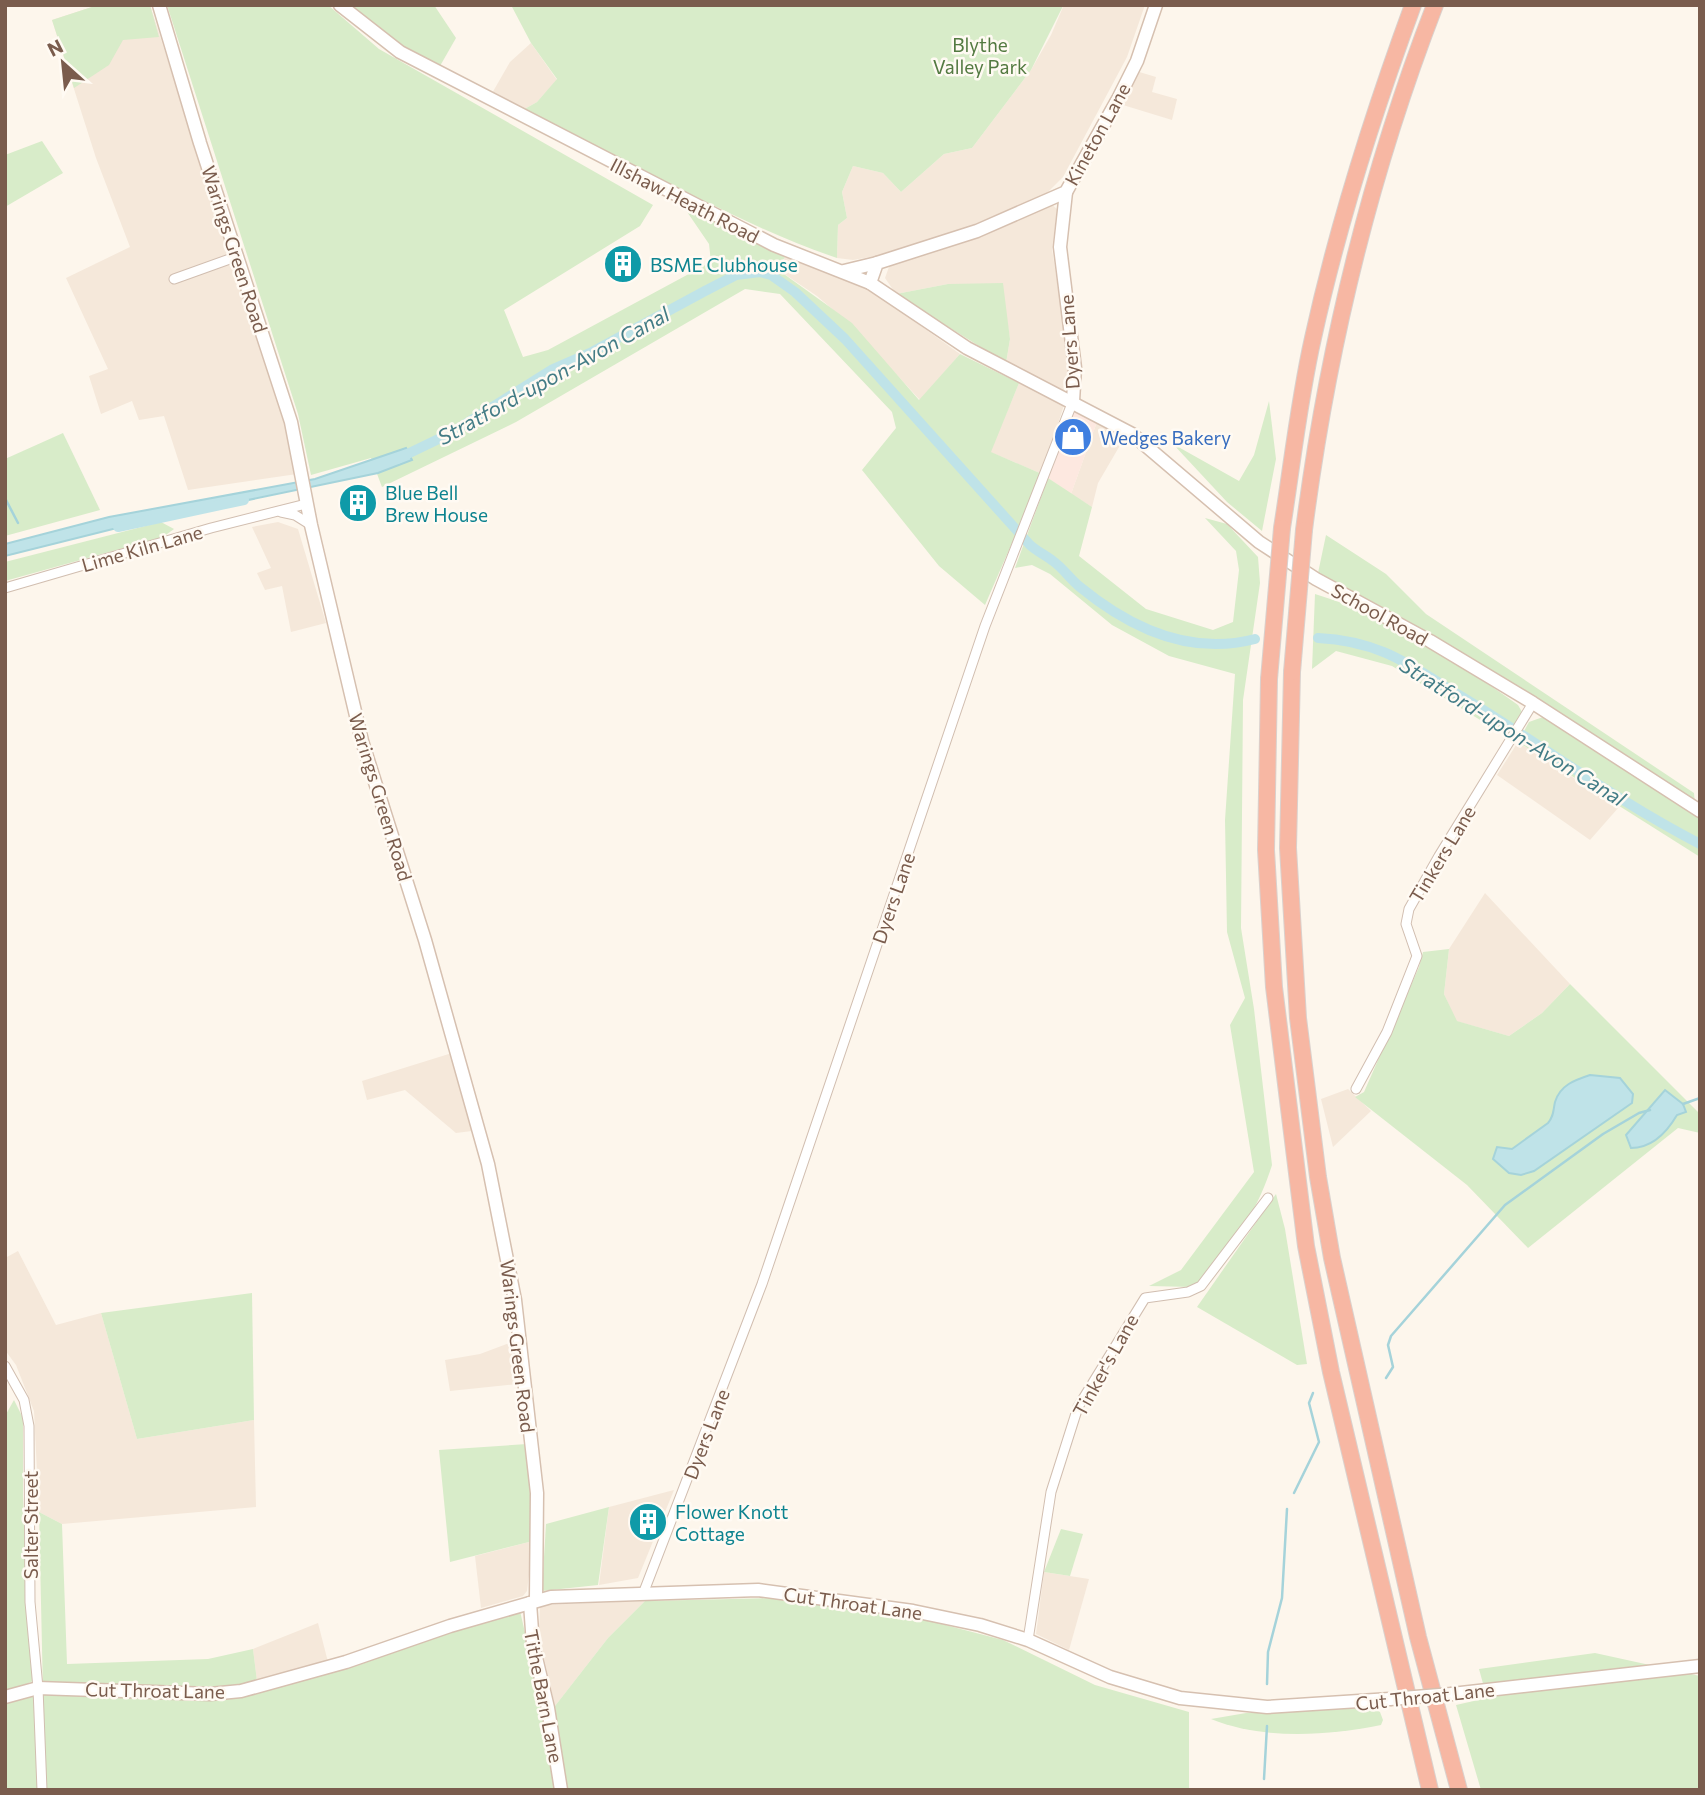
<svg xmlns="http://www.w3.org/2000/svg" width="1705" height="1795" font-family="Commissioner,sans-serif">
	<rect width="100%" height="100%" fill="#fdf6ec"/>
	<g fill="#f5e8da">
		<path d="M 98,5 L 150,5 L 285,425 L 297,474 L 188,490 L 164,416 L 139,420 L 132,401 L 101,414 L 89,376 L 108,369 L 66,278 L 130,247 L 96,158 L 52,20 Z"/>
		<path d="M 1060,5 L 1145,5 L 1127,57 L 1063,177 L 1047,193 L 969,228 L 887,254 L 853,260 L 837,258 L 838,225 L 847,218 L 842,192 L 853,166 L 883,173 L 901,192 L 944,154 L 972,148 L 1031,70 L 1051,35 L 1063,7 Z"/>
		<path d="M 531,43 L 557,80 L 537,102 L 521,111 L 491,95 L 510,62 Z"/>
		<path d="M 1136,71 L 1156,77 L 1152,92 L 1177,99 L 1172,120 L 1123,105 Z"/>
		<path d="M 1051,204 L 1057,209 L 1052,249 L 1065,335 L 1069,388 L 1062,391 L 1006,363 L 1010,339 L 1006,314 L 948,284 L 896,294 L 885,278 L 890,264 Z"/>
		<path d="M 785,257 L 872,291 L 960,354 L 920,400 L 852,326 L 817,296 L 777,269 Z"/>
		<path d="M 1019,383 L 1064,405 L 1042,474 L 990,452 Z"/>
		<path d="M 1098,419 L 1126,435 L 1098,483 L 1092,507 L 1071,494 Z"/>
		<path d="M 278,522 L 298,529 L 326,623 L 291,632 L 282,586 L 265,590 L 257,573 L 271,568 L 252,527 Z"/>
		<path d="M 1518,742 L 1619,807 L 1590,840 L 1497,775 Z"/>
		<path d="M 1485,893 L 1570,984 L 1542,1013 L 1509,1036 L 1456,1021 L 1444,994 L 1449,949 Z"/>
		<path d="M 452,1053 L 472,1131 L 456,1133 L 405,1090 L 367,1100 L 362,1081 Z"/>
		<path d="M 1348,1089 L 1371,1111 L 1333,1147 L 1321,1099 Z"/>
		<path d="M 18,1251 L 56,1325 L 101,1313 L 137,1439 L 254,1420 L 256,1507 L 62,1524 L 39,1512 L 34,1411 L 16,1365 L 5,1350 L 5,1258 Z"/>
		<path d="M 512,1342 L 518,1384 L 450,1391 L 445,1360 L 480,1354 Z"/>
		<path d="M 674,1490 L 638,1578 L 599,1585 L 609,1507 Z"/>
		<path d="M 533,1541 L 527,1591 L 523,1596 L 481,1608 L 475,1556 Z"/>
		<path d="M 1044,1572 L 1089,1579 L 1069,1650 L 1036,1634 Z"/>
		<path d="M 645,1601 L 608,1638 L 555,1706 L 539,1636 L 540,1605 Z"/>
		<path d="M 318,1623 L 328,1662 L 257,1681 L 253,1649 Z"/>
	</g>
	<path fill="#fde8e0" d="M 1074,407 L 1098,419 L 1071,494 L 1048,478 Z"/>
	<g fill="#d8ecc9">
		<path d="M 98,5 L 150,5 L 159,37 L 123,40 L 109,65 L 74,88 L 52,20 Z"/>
		<path d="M 167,5 L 328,5 L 379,49 L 653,205 L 640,226 L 504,310 L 523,357 L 548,350 L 711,262 L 709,244 L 681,203 L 785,257 L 777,269 L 852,323 L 919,400 L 960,354 L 1019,383 L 991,452 L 1042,474 L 985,605 L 939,566 L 862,470 L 896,428 L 892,412 L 780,294 L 745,289 L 516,422 L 382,487 L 371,458 L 311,475 L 298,414 Z"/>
		<path d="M 348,5 L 434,5 L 456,38 L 440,66 L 419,58 Z"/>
		<path d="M 511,5 L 1060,5 L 1063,6 L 1031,70 L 972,148 L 944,154 L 901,192 L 883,173 L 853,166 L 842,192 L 847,218 L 838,225 L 837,258 C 730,222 626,156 521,111 L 537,102 L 557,79 L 531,43 Z"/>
		<path d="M 42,141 L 63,173 L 5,207 L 5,155 Z"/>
		<path d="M 1003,283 L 1010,339 L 1006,363 L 896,294 L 948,284 Z"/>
		<path d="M 1269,401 L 1276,459 L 1262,531 L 1227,502 L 1173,444 L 1239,481 L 1254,455 Z"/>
		<path d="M 63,433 L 100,510 L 5,536 L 5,459 Z"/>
		<path d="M 1048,478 L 1092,507 L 1079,556 L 1146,609 L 1213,630 L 1233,622 L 1239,570 L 1236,551 L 1205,518 L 1227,524 L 1258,557 L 1260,583 L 1243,700 L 1241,928 L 1254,1009 L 1272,1165 C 1258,1211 1229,1255 1193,1287 L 1149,1286 L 1181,1270 L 1254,1172 L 1230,1025 L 1245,998 L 1227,932 L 1225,820 L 1235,674 L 1169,656 L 1112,625 L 1050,574 L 1032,565 L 1015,568 Z"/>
		<path d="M 161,522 L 174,529 L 163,537 L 5,581 L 5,562 Z"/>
		<path d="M 1326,535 L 1386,574 L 1426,614 L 1694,793 L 1695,804 L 1318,573 Z"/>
		<path d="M 1315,594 C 1389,616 1455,660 1518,705 L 1522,712 L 1508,737 L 1392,666 L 1336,651 L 1312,669 Z"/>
		<path d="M 1543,717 L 1549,718 L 1700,817 L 1700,857 L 1518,742 L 1529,722 Z"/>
		<path d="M 1449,949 L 1444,994 L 1457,1021 L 1509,1036 L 1542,1013 L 1570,984 L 1700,1114 L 1700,1133 L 1678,1128 L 1528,1248 L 1467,1185 L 1355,1097 L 1364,1092 L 1419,967 L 1423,952 Z"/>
		<path d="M 1276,1194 L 1285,1229 L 1307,1364 L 1297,1365 L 1197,1307 Z"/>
		<path d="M 252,1293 L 254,1420 L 137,1439 L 101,1313 Z"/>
		<path d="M 14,1400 L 23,1418 L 23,1497 L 33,1681 L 5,1693 L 5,1416 Z"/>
		<path d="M 527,1444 L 533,1541 L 450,1562 L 439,1450 Z"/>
		<path d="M 609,1507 L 598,1585 L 542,1591 L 546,1524 Z"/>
		<path d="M 39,1512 L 62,1524 L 67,1664 L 208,1659 L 253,1649 L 257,1681 L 228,1687 L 229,1698 L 359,1665 L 452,1630 L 520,1611 L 545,1719 L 556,1790 L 5,1790 L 5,1702 L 43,1693 Z"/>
		<path d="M 1061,1529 L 1083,1534 L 1070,1576 L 1044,1572 Z"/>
		<path d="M 771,1598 L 930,1621 L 1003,1640 L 1095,1685 L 1189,1712 L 1189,1790 L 565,1790 L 555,1706 L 608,1638 L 645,1601 Z"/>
		<path d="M 1595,1653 L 1700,1676 L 1700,1790 L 1481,1790 L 1456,1705 L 1487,1698 L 1479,1669 Z"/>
		<path d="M 1370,1708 L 1380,1712 L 1383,1720 L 1381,1725 C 1326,1736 1263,1740 1211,1719 L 1246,1713 Z"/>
	</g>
	<g fill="#bfe3e8" stroke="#a5d3da" stroke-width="2">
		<path d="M 406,448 L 412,460 L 378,473 L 133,524 L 5,556 L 5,544 L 109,517 L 315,479 Z"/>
		<path d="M 1590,1075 L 1620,1078 L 1633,1094 L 1632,1103 L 1534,1171 L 1521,1175 L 1509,1173 L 1493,1159 L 1497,1147 L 1512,1149 L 1548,1123 C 1554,1116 1553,1111 1555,1102 C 1560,1085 1575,1080 1590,1075 Z"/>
		<path d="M 1665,1090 L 1683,1104 L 1686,1112 L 1677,1115 C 1667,1132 1652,1148 1631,1148 L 1626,1135 Z"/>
	</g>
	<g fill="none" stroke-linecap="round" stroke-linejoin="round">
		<g stroke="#a5d3da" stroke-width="2.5">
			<path d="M 5,498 L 18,523"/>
			<path d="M 1683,1104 L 1700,1098"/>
			<path d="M 1386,1378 L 1393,1367 L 1388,1345 L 1391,1336 L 1505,1205 L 1603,1134 L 1639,1113 L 1650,1110"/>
			<path d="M 1294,1493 L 1319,1442 L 1309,1403 L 1313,1393"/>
			<path d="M 1267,1684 L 1268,1652 L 1282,1598 L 1287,1509"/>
			<path d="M 1264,1779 L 1267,1726"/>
		</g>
		<g stroke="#bfe3e8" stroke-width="10">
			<path d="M 397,459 L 451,433 L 553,369 L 592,352 L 705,291 L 736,275 L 760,272 L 771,275 L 795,292 L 845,339 L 1030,545 C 1038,552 1045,555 1053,561 C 1063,568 1070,579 1080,587 C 1130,628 1190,656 1255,639"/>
			<path d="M 118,527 L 244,500"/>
			<path d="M 1318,638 C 1382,641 1412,667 1464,698 C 1543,746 1618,802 1700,844"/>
		</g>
		<defs>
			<g id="street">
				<path d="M 174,279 L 238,256"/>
				<path d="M 281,512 L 295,515 L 311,525"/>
				<path d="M 5,588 L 211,528 L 306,504"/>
				<path d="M 1356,1089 L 1387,1032 L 1417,956 L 1406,924 L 1409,909 L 1439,856 L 1533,703"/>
				<path d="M 5,1366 L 24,1400 L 29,1426 L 30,1602 L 38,1688 L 42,1790"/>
				<path d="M 643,1594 L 762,1284 L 985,626 L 1073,401"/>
				<path d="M 1028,1640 L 1051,1492 L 1078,1407 L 1145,1298 L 1188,1292 L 1201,1286 L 1268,1198"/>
			</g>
			<g id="secondary">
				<path d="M 159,5 L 200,143 L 291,422 L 311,525 L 362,741 L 425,940 L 488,1164 L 515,1300 L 537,1493 L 536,1600"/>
				<path d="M 340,5 L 400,52 L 774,245 L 870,283 L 967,348 L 1132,434 L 1259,542 L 1316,579 L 1430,641 L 1533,703 L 1700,811"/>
				<path d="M 1066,192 L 1060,247 L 1075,368 L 1073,401"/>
				<path d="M 844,271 L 877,263"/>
				<path d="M 870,283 L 877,263 L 977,231 L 1066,192 L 1118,99 L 1137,61 L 1156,5"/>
				<path d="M 530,1603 L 533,1645 L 548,1708 L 561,1790"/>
				<path d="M 1452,1694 L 1700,1666"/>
				<path d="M 5,1697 L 38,1688 L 210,1694 L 241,1691 L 346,1662 L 450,1626 L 551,1597 L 758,1590 L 913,1611 L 980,1625 L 1028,1640 L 1110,1677 L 1180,1698 L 1267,1707 L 1390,1699"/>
			</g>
			<g id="highway">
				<path d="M 1282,528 C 1292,465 1299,400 1313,338 C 1338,224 1373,114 1413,5"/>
				<path d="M 1304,530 C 1327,351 1370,173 1435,5"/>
				<path d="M 1292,672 L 1288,848 L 1298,1018 L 1318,1177 L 1332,1258 L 1418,1637 L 1459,1790"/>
				<path d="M 1269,679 L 1266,850 L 1274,987 L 1306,1246 L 1331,1372 L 1430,1790"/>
			</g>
		</defs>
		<use href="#street" stroke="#d1beb0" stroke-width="11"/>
		<use href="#secondary" stroke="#d6c0b0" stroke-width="15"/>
		<use href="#highway" stroke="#dad1cd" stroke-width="18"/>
		<use href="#street" stroke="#fff" stroke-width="9"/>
		<use href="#secondary" stroke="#fff" stroke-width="12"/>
		<use href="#highway" stroke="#f7b7a3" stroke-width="16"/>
		<defs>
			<path id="secondary-bridge" d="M 1390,1699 L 1452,1694"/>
			<g id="highway-bridge">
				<path d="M 1292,672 L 1304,530"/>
				<path d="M 1269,679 L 1282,528"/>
			</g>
		</defs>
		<use href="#secondary-bridge" stroke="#d6c0b0" stroke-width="15" stroke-linecap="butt"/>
		<use href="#highway-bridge" stroke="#dad1cd" stroke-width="18" stroke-linecap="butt"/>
		<use href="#secondary-bridge" stroke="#fff" stroke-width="12"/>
		<use href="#highway-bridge" stroke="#f7b7a3" stroke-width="16"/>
	</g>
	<defs>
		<symbol id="building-disc" viewBox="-11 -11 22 22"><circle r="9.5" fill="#0f9aa8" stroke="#fffaf3"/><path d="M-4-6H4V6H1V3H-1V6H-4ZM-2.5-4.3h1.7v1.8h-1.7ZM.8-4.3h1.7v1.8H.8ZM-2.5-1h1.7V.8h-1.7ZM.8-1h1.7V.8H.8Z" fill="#fff"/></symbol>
		<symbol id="shop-disc" viewBox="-11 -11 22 22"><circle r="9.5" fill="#3f7fe0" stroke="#fffaf3"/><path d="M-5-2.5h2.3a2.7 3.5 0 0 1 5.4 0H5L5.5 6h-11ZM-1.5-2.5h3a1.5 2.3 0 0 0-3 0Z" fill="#fff"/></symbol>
	</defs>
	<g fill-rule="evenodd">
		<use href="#building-disc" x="601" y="242" width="44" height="44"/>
		<use href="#shop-disc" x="1051" y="415" width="44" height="44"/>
		<use href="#building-disc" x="336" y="481" width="44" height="44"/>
		<use href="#building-disc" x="626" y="1500" width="44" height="44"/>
	</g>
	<g text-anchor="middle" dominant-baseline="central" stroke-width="5" stroke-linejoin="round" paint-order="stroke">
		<g font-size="19" fill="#537a41" stroke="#fffaf3">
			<text x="980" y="44">Blythe<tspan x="980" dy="22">Valley Park</tspan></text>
		</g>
		<g font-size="19" fill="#7a5c4d" stroke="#fffaf3">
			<text transform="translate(1097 134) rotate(-61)">Kineton Lane</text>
			<text transform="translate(685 200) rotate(27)">Illshaw Heath Road</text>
			<text transform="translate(235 249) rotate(72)">Warings Green Road</text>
			<text transform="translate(1069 342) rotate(-94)">Dyers Lane</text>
			<text transform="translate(142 548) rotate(-16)">Lime Kiln Lane</text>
			<text transform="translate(1380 614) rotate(29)">School Road</text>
			<text transform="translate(381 797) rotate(73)">Warings Green Road</text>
			<text transform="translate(1442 854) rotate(-59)">Tinkers Lane</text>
			<text transform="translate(893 898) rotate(-71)">Dyers Lane</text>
			<text transform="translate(518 1346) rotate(83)">Warings Green Road</text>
			<text transform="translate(1105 1365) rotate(-61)">Tinker's Lane</text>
			<text transform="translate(706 1434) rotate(-69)">Dyers Lane</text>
			<text transform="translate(30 1525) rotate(-90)">Salter Street</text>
			<text transform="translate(853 1603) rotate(8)">Cut Throat Lane</text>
			<text transform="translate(155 1690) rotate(1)">Cut Throat Lane</text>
			<text transform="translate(544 1696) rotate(79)">Tithe Barn Lane</text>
			<text transform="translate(1425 1696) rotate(-6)">Cut Throat Lane</text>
		</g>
		<g font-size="19" fill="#0d838f" stroke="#fffaf3" text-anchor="start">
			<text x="650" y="264">BSME Clubhouse</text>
			<text x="385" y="492">Blue Bell<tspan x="385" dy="22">Brew House</tspan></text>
			<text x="675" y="1511">Flower Knott<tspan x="675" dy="22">Cottage</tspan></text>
		</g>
		<g font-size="19" fill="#366cbe" stroke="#fffaf3" text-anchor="start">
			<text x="1100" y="437">Wedges Bakery</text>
		</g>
		<g font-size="21" font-style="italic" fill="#437c86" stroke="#fffaf3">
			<text transform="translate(553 375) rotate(-29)">Stratford-upon-Avon Canal</text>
			<text transform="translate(1513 731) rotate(32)">Stratford-upon-Avon Canal</text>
		</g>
	</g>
	<rect width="1705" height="1795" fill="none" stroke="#7a5c4d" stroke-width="14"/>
	<g transform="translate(63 63) rotate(333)" stroke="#fffaf3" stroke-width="5" paint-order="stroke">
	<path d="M0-5L12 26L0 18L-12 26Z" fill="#7a5c4d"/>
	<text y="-10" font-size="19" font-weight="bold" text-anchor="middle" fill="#7a5c4d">N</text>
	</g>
</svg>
